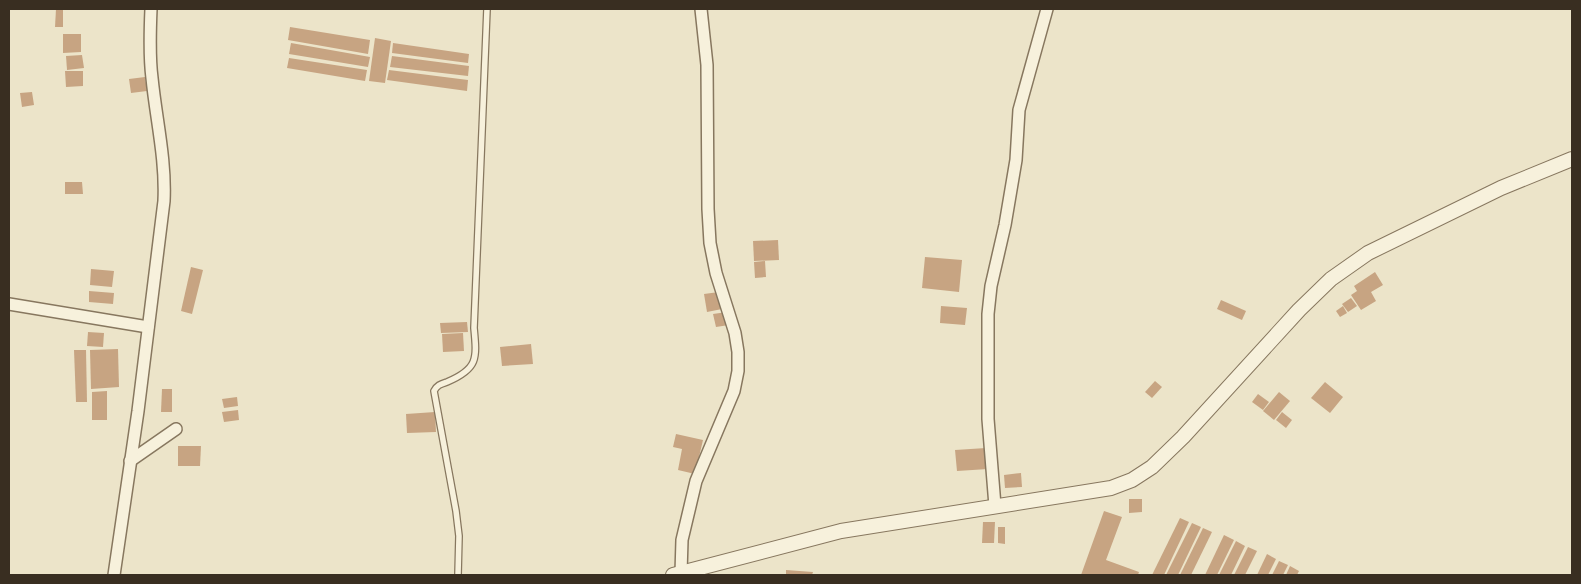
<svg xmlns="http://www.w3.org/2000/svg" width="1581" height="584" font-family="Merriweather,serif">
	<rect width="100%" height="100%" fill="#ece4c9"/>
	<g fill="#c7a482">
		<path d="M 56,9 L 63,9 L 63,27 L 55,27 Z"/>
		<path d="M 290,27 L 370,40 L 368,54 L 288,40 Z"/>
		<path d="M 63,34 L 81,34 L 81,52 L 63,53 Z"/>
		<path d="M 375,38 L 391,41 L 385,83 L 369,81 Z"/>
		<path d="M 291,43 L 370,57 L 368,67 L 289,54 Z"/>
		<path d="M 393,43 L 469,54 L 468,63 L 392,53 Z"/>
		<path d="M 82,55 L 84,68 L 67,70 L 66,56 Z"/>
		<path d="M 392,56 L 469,66 L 468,76 L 390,67 Z"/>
		<path d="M 289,58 L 367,70 L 365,81 L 287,68 Z"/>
		<path d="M 389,70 L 468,80 L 467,91 L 387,80 Z"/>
		<path d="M 65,71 L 83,71 L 83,86 L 66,87 Z"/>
		<path d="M 145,77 L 147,91 L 131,93 L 129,79 Z"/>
		<path d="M 32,92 L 34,105 L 22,107 L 20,93 Z"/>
		<path d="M 65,182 L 82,182 L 83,194 L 65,194 Z"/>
		<path d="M 778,240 L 779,260 L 754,261 L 753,241 Z"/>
		<path d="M 925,257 L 962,260 L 959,292 L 922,288 Z"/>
		<path d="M 765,261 L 766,277 L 755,278 L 754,262 Z"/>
		<path d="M 191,267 L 203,270 L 192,314 L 181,311 Z"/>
		<path d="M 91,269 L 114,271 L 112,287 L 90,285 Z"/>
		<path d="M 1375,272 L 1383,285 L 1371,292 L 1376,301 L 1361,310 L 1351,295 L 1357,291 L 1354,286 Z"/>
		<path d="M 89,291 L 114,293 L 113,304 L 89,302 Z"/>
		<path d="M 719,292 L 722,309 L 707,312 L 704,294 Z"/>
		<path d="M 1351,298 L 1357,306 L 1348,312 L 1342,304 Z"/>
		<path d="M 1221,300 L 1246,311 L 1242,320 L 1217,309 Z"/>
		<path d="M 941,306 L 967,308 L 965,325 L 940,323 Z"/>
		<path d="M 1343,306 L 1347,313 L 1340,317 L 1336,311 Z"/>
		<path d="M 727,312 L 729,325 L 716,327 L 713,314 Z"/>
		<path d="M 467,322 L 468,332 L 441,333 L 440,323 Z"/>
		<path d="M 88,332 L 104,333 L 103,347 L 87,346 Z"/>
		<path d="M 463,333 L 464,351 L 443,352 L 442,334 Z"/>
		<path d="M 531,344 L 533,364 L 502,366 L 500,347 Z"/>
		<path d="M 118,349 L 119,387 L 91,389 L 90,350 Z"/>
		<path d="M 74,350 L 86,350 L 87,402 L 76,402 Z"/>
		<path d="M 1155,381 L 1162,387 L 1152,398 L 1145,392 Z"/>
		<path d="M 1325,382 L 1343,397 L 1330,413 L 1311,398 Z"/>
		<path d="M 162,389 L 172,389 L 172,412 L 161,412 Z"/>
		<path d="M 107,391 L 107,420 L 92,420 L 92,392 Z"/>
		<path d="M 1279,392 L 1290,401 L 1274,420 L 1263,411 Z"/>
		<path d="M 1258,394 L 1269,402 L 1263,410 L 1252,402 Z"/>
		<path d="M 237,397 L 238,406 L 224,408 L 222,399 Z"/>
		<path d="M 238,410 L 239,420 L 224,422 L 222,412 Z"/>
		<path d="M 435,412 L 436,432 L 407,433 L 406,414 Z"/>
		<path d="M 1282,412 L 1292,420 L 1286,428 L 1276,420 Z"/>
		<path d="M 676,434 L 703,440 L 695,474 L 678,470 L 682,449 L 673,447 Z"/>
		<path d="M 178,446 L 201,446 L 200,466 L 178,466 Z"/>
		<path d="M 986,448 L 988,469 L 957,471 L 955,450 Z"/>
		<path d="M 1021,473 L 1022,487 L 1005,488 L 1004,475 Z"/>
		<path d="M 1129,499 L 1142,499 L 1142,512 L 1129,513 Z"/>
		<path d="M 1104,511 L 1122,517 L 1106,560 L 1139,572 L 1138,575 L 1081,575 Z"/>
		<path d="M 1180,518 L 1189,522 L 1164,575 L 1152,575 Z"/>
		<path d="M 983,522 L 995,522 L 994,543 L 982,543 Z"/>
		<path d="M 1192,523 L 1201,527 L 1178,575 L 1166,575 Z"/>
		<path d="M 998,527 L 1005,527 L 1005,544 L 998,543 Z"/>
		<path d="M 1203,528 L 1212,532 L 1191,575 L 1180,575 Z"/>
		<path d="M 1224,535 L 1234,540 L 1217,575 L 1205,575 Z"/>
		<path d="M 1236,541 L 1245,546 L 1231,575 L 1219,575 Z"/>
		<path d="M 1248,547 L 1257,551 L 1245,575 L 1234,575 Z"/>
		<path d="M 1267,554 L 1276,559 L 1268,575 L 1257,575 Z"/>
		<path d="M 1279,561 L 1288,565 L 1283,575 L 1272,575 Z"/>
		<path d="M 1290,566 L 1299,571 L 1297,575 L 1286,575 Z"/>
		<path d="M 786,570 L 813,572 L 812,575 L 786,575 Z"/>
	</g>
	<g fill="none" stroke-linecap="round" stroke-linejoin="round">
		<defs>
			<path id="service" d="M 458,575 L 459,536 L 456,511 L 434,391 C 437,385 441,384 447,382 C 478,369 477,359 474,328 L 487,9"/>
			<g id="minor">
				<path d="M 9,304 L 148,327"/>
				<path d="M 130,461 L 176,429"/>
				<path d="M 995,506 L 988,419 L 988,314 L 991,286 L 1005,225 L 1016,160 L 1019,110 L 1047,9"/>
				<path d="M 681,573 L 682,540 L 696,481 L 734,391 L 738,371 L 738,352 L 735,333 L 716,273 L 710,243 L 708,209 L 707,65 L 701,9"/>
				<path d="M 114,575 L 138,411 L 164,201 C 166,159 156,119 152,78 C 149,55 150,32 151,9"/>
			</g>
			<path id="tertiary" d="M 673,575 L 841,531 L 1111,488 L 1132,480 L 1152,467 L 1183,437 L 1299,310 L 1331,279 L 1368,253 L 1501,188 L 1572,159"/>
		</defs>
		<use href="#service" stroke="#87775f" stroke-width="8"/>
		<use href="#minor" stroke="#87775f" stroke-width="14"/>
		<use href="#tertiary" stroke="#87775f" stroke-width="16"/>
		<use href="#service" stroke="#f7f1dc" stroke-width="5.5"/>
		<use href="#minor" stroke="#f7f1dc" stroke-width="11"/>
		<use href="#tertiary" stroke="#f7f1dc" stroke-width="14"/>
	</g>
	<rect width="1581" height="584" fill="none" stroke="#392e21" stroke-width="20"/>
</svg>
